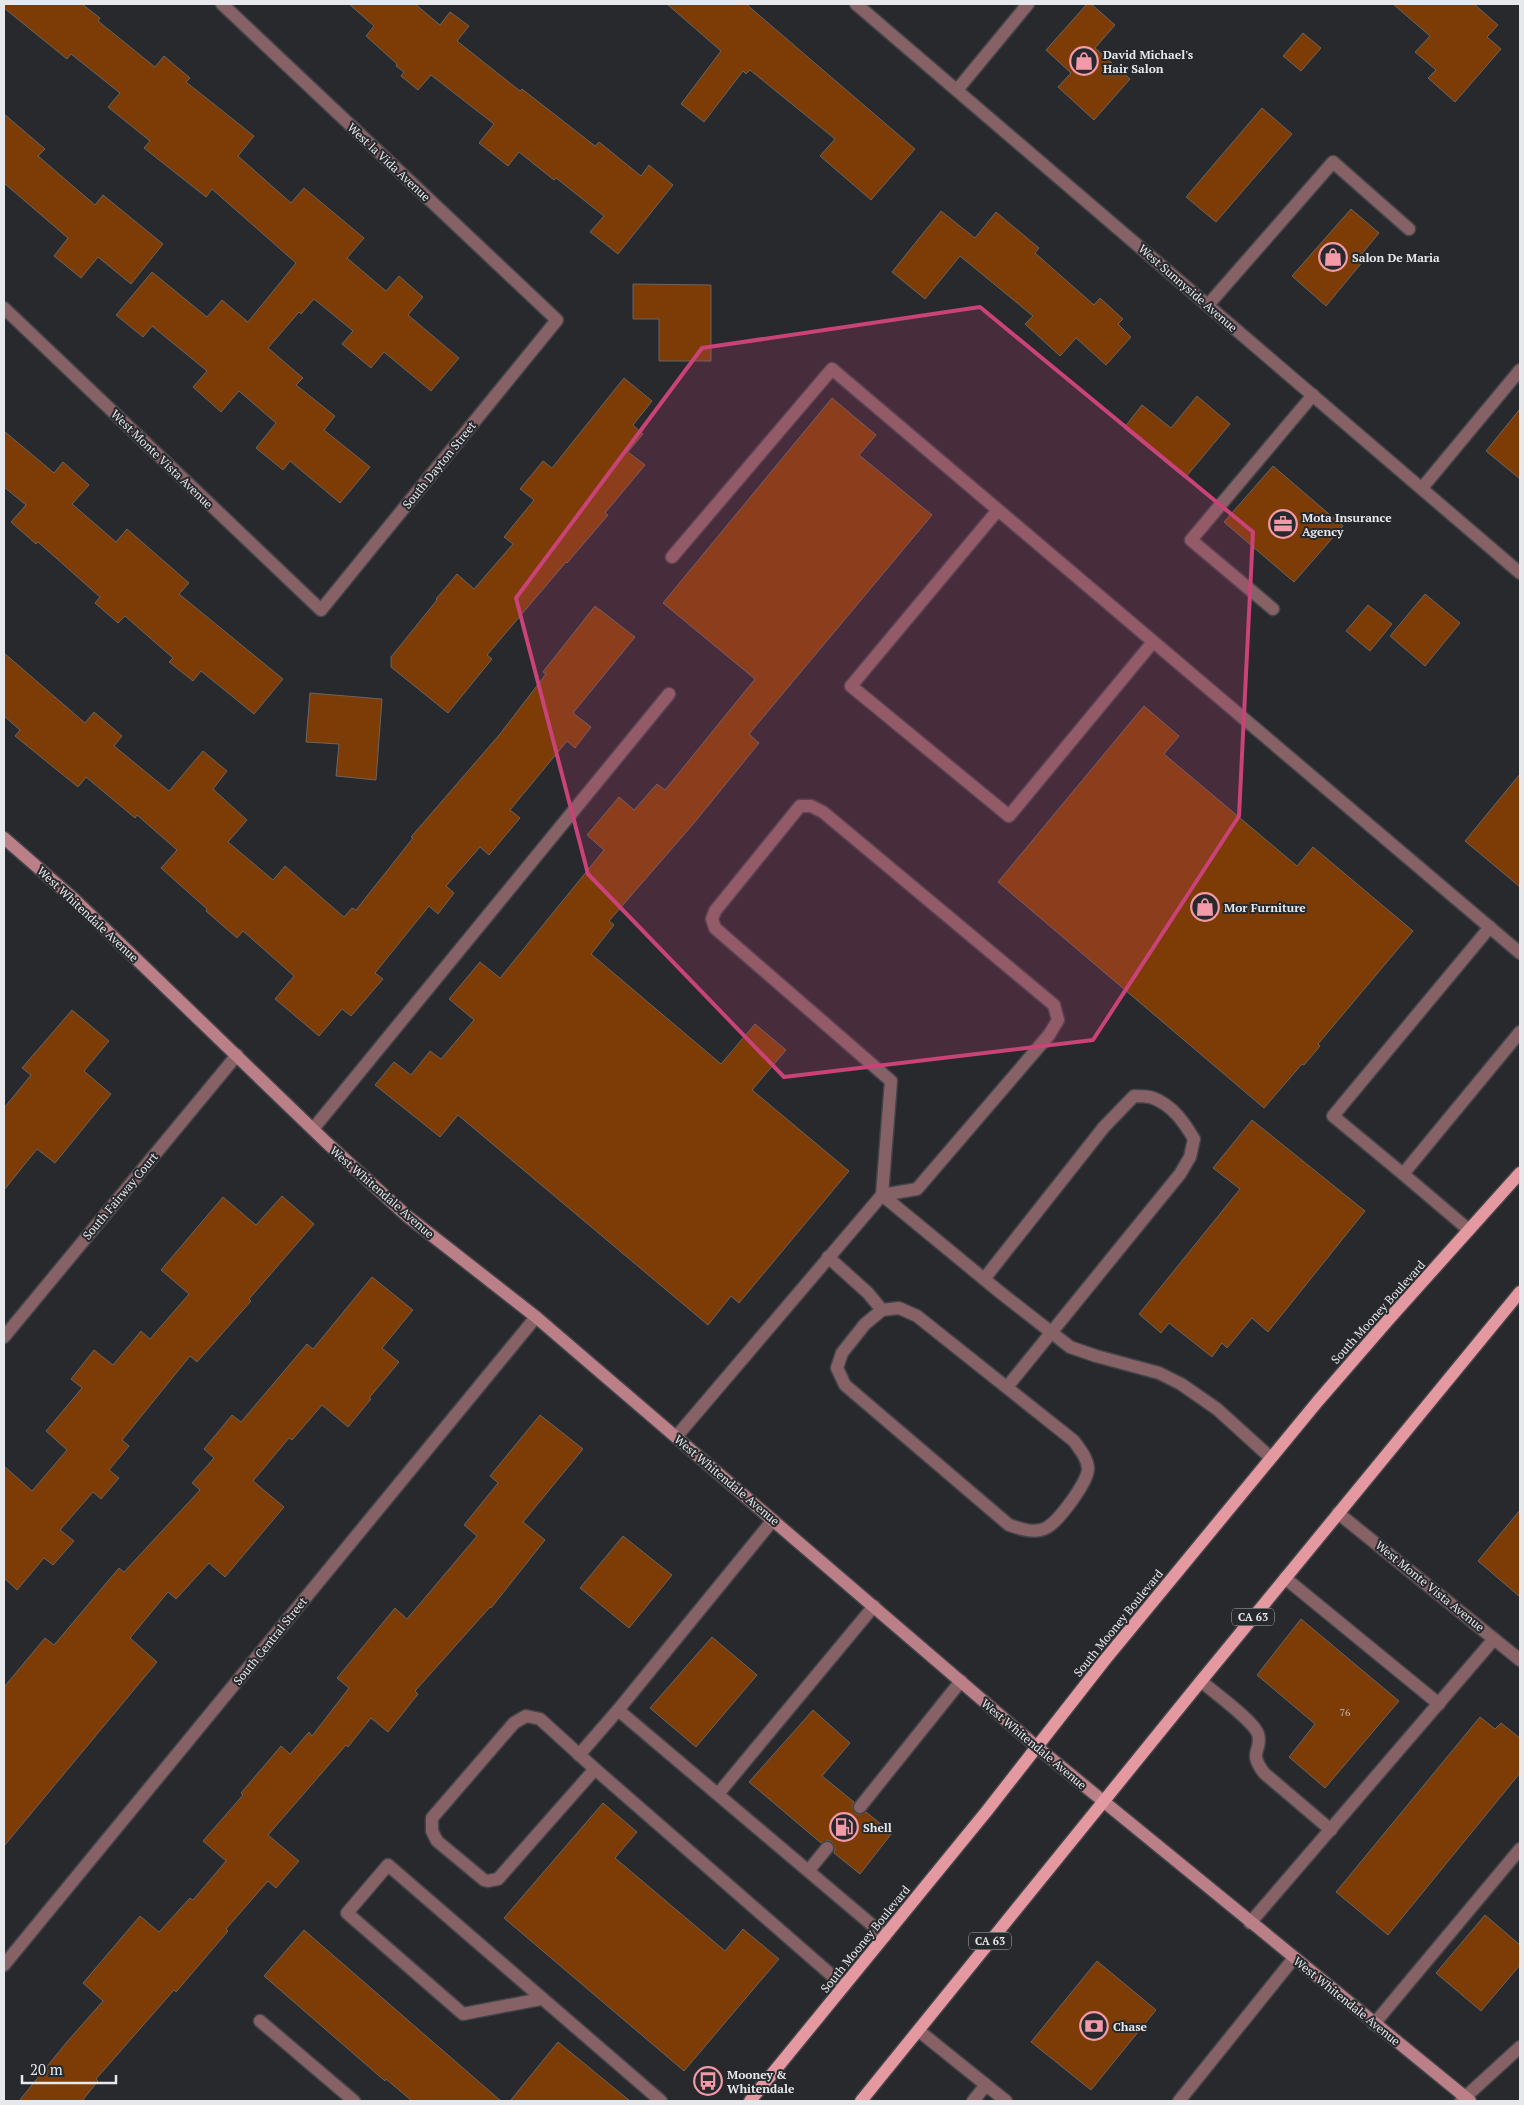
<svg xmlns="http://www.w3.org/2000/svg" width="1524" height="2105" font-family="'PT Serif',serif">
	<rect width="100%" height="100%" fill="#27292d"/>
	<g fill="#7d3c05" stroke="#696562">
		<path d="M 4,4 L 82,4 L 100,18 L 98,21 L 155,67 L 164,56 L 190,78 L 186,82 L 254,136 L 238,156 L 291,203 L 304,188 L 364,238 L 347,258 L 386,291 L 399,276 L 423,297 L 408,315 L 459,358 L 431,391 L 384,352 L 371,368 L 342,344 L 353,331 L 314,299 L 301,314 L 299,312 L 268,348 L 303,378 L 296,385 L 335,416 L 324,430 L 370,467 L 340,503 L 290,461 L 283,470 L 256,448 L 276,423 L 239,391 L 221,412 L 193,387 L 207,371 L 152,326 L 143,337 L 116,315 L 152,272 L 207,317 L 222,300 L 248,322 L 296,263 L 212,189 L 206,197 L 144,148 L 150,141 L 108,107 L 120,93 L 71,54 L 67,59 L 4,8 Z"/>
		<path d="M 349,4 L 415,4 L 440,25 L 450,12 L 469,26 L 457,41 L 520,91 L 522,89 L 595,146 L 599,142 L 641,176 L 649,165 L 673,185 L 618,254 L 590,232 L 604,216 L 556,178 L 554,180 L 519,152 L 508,166 L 479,143 L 494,124 L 431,75 L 418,90 L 401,76 L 404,72 L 396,66 L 397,64 L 366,36 L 374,26 Z"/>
		<path d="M 667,4 L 746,4 L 915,149 L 871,200 L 820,156 L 835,139 L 750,70 L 746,74 L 743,71 L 704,122 L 681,104 L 721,51 Z"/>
		<path d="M 1087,4 L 1091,4 L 1115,25 L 1095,48 L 1130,79 L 1094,120 L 1058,87 L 1071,73 L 1046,50 Z"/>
		<path d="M 1393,4 L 1474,4 L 1498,25 L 1487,37 L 1501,49 L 1455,102 L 1428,78 L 1436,70 L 1415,52 L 1430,36 Z"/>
		<path d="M 1303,33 L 1321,48 L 1301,71 L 1283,56 Z"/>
		<path d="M 1262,108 L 1292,134 L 1216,222 L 1186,197 Z"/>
		<path d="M 4,114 L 45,149 L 38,156 L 95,205 L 103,195 L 163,244 L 131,284 L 98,257 L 81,278 L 54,256 L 68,238 L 4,183 Z"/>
		<path d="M 1351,209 L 1379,233 L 1360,256 L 1364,260 L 1326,306 L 1292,276 Z"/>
		<path d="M 941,211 L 975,238 L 996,212 L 1039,248 L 1035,253 L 1094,305 L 1100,298 L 1123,319 L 1118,324 L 1131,337 L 1106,365 L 1076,338 L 1060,356 L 1025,324 L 1033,316 L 960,256 L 925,299 L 892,272 Z"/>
		<path d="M 633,284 L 711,285 L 711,361 L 659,361 L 659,319 L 633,319 Z"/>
		<path d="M 624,378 L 652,401 L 633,425 L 643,434 L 628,452 L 645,465 L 605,513 L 608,515 L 567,563 L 566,562 L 487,655 L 492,659 L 448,713 L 391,667 L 391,657 L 437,600 L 436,599 L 457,574 L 474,589 L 513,544 L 504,537 L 534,500 L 520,489 L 543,461 L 552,468 Z"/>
		<path d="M 1197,396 L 1230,424 L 1185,478 L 1124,428 L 1142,405 L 1171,428 Z"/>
		<path d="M 832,398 L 876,435 L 859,455 L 932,515 L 749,734 L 759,743 L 694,823 L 609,921 L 614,925 L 591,954 L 721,1064 L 755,1024 L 786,1050 L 752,1090 L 849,1171 L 739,1303 L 731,1296 L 708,1325 L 458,1115 L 440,1137 L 375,1085 L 394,1062 L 411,1075 L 430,1051 L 441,1059 L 474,1020 L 449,999 L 480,962 L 500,978 L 604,850 L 587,835 L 619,797 L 634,810 L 657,784 L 665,790 L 755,679 L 663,603 Z"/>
		<path d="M 1520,409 L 1520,479 L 1486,451 Z"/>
		<path d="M 4,431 L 54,473 L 63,462 L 89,485 L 72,504 L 116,542 L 127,529 L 189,583 L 179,594 L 283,679 L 254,714 L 201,671 L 193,681 L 169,662 L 173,658 L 125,616 L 118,623 L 95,603 L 100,597 L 38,542 L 36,544 L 11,522 L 26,505 L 4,487 Z"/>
		<path d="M 1273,466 L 1343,526 L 1294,582 L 1224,522 Z"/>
		<path d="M 1425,594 L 1460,623 L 1425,666 L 1390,636 Z"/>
		<path d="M 1368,605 L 1392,624 L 1370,651 L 1346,631 Z"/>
		<path d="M 595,606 L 635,637 L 573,713 L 591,727 L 575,748 L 567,741 L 510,810 L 520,818 L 489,855 L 480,847 L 446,886 L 454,893 L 438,914 L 429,906 L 375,973 L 383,979 L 351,1016 L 342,1009 L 319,1036 L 275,999 L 294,976 L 243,931 L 237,938 L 206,911 L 207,909 L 161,868 L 177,850 L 137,815 L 135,818 L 86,777 L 78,787 L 15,736 L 20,730 L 4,716 L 4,653 L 85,723 L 94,712 L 122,736 L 114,746 L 169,791 L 203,751 L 227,771 L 213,789 L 247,820 L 228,842 L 273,880 L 285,866 L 344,917 L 352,908 L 356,910 L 413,838 L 411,837 L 500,734 L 546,674 L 543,672 Z"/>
		<path d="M 310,693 L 382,699 L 376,780 L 336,776 L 339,744 L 306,742 Z"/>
		<path d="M 1144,706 L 1179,736 L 1164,754 L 1297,866 L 1313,847 L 1413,931 L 1318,1044 L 1320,1046 L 1304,1065 L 1302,1064 L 1264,1108 L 998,882 Z"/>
		<path d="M 1520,774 L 1520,887 L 1465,841 Z"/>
		<path d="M 72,1010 L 109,1041 L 84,1071 L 111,1094 L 55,1163 L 37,1149 L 4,1190 L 4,1108 L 31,1075 L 22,1068 Z"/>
		<path d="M 1252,1120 L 1365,1211 L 1268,1332 L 1252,1318 L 1227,1348 L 1222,1343 L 1212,1357 L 1169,1323 L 1161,1333 L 1139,1314 L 1240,1189 L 1213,1168 Z"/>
		<path d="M 282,1196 L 314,1224 L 249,1299 L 251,1301 L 197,1362 L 190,1356 L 122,1440 L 129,1446 L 109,1470 L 119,1478 L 101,1499 L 93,1492 L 60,1530 L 74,1541 L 53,1565 L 44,1558 L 17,1590 L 4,1578 L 4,1466 L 32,1491 L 67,1450 L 46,1431 L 82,1388 L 71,1379 L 94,1350 L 113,1365 L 141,1331 L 150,1339 L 189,1294 L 161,1270 L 223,1197 L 256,1225 Z"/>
		<path d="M 372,1277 L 413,1310 L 382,1348 L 399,1362 L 369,1398 L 371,1399 L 348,1427 L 322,1405 L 292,1440 L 289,1438 L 253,1481 L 284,1507 L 225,1577 L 209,1563 L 176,1599 L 168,1592 L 130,1638 L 157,1662 L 4,1846 L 4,1687 L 45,1638 L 54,1645 L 119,1568 L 124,1572 L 200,1490 L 192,1483 L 214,1458 L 204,1449 L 232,1415 L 241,1422 L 307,1344 L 313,1349 Z"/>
		<path d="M 540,1415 L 583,1449 L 523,1522 L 545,1540 L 491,1608 L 490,1607 L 415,1691 L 418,1694 L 388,1732 L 371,1718 L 348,1747 L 346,1745 L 268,1835 L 299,1861 L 276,1888 L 268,1881 L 226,1929 L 228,1931 L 176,1992 L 174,1990 L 96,2079 L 98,2081 L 82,2101 L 19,2101 L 66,2043 L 103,2001 L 83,1983 L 140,1916 L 159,1932 L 190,1898 L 193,1900 L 226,1861 L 203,1841 L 243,1795 L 241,1793 L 281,1746 L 290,1754 L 309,1732 L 312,1736 L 349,1688 L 337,1678 L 395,1608 L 407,1619 L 477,1536 L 464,1525 L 498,1483 L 490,1476 Z"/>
		<path d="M 1520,1510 L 1520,1597 L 1478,1561 Z"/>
		<path d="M 623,1536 L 672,1575 L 629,1628 L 580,1588 Z"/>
		<path d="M 1301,1619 L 1399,1701 L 1325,1788 L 1289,1757 L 1315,1724 L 1257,1675 Z"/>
		<path d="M 712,1637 L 757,1675 L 696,1747 L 650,1708 Z"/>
		<path d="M 813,1710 L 850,1743 L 822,1776 L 854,1802 L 852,1806 L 855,1813 L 859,1815 L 866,1812 L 892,1833 L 860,1874 L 834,1853 L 835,1849 L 832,1842 L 828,1840 L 821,1843 L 749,1782 Z"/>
		<path d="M 1480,1717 L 1495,1729 L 1501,1723 L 1520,1738 L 1520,1773 L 1388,1935 L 1336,1892 Z"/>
		<path d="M 603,1803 L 637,1832 L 615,1858 L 725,1951 L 743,1929 L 779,1959 L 684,2071 L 504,1918 Z"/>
		<path d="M 1485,1915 L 1520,1945 L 1520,1965 L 1481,2011 L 1436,1973 Z"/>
		<path d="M 304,1930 L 418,2029 L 501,2101 L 412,2101 L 386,2079 L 385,2081 L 264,1976 Z"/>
		<path d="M 1097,1961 L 1156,2010 L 1091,2090 L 1031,2042 Z"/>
		<path d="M 558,2042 L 630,2101 L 510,2101 Z"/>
	</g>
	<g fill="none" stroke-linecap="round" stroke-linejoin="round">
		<defs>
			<g id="lane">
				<path d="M 1208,305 L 1333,162 L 1409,229"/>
				<path d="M 1422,488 L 1520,370"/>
				<path d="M 998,510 L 851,686 L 1009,816 L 1153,642"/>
				<path d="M 672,557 L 832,369 L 1520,953"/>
				<path d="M 1273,609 L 1191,540 L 1313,395"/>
				<path d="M 800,806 L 811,806 L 823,812 L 1054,1005 L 1058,1020 L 1049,1035 L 917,1189 L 882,1195 L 891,1081 L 715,928 L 712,919 L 715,911 Z"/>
				<path d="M 1490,927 L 1333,1116 L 1403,1174 L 1520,1032"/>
				<path d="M 313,1129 L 669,694"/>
				<path d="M 1403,1174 L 1469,1230"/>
				<path d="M 828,1257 L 868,1293 L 882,1310"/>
				<path d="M 984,1279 L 1104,1127 L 1134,1096 C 1140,1096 1148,1096 1153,1098 C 1172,1105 1184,1122 1194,1139 L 1190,1157 L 1180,1174 L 1007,1387"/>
				<path d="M 899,1308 L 917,1316 L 1074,1441 C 1080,1450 1087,1457 1088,1468 C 1089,1481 1058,1522 1046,1528 C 1034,1534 1021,1529 1009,1525 L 845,1385 L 837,1368 L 842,1353 L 865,1324 L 882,1310 Z"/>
				<path d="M 676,1437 L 882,1195 L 1001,1293 L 1070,1347 L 1096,1356 L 1159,1373 L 1181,1384 L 1217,1409 L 1271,1458"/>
				<path d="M 773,1520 L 618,1710 L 885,1936"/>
				<path d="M 1285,1578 L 1439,1704"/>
				<path d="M 1201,1681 C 1212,1691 1254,1721 1258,1734 C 1263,1752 1247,1750 1264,1773 L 1331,1830"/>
				<path d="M 579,1755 L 618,1710"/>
				<path d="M 595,1769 L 498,1879 L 488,1881 L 484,1880 L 437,1841 L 432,1831 L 432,1818 L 514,1723 L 526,1716 L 540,1719 L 595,1769 L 844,1986"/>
				<path d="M 718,1794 L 874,1606"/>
				<path d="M 860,1807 L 961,1681"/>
				<path d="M 809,1870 L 827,1848"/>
				<path d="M 1250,1923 L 1494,1639"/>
				<path d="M 541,1999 L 463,2014 L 347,1913 L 388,1865 L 661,2101"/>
				<path d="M 260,2021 L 354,2101"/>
				<path d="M 1374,2024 L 1520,1849"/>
				<path d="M 919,2031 L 1006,2101"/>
				<path d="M 973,2101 L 986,2085"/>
				<path d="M 1179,2101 L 1294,1958"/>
				<path d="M 1461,2101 L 1520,2047"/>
			</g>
			<g id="street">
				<path d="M 856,4 L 1520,573"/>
				<path d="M 957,90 L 1028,4"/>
				<path d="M 4,308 L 321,610 L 557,320 L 222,4"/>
				<path d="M 4,1337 L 237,1055"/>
				<path d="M 1338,1513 L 1520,1660"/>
				<path d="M 4,1965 L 536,1317"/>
			</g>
			<path id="secondary" d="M 4,838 L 74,899 L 326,1142 L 407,1216 L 536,1317 L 1037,1747 L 1470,2101"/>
			<g id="primary">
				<path d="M 750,2101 L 986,1812 L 1104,1661 L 1318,1401 L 1389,1319 L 1520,1173"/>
				<path d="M 861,2101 L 1201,1681 L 1520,1292"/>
			</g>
		</defs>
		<use href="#lane" stroke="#424448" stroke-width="15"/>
		<use href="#street" stroke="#424448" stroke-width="15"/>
		<use href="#secondary" stroke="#424448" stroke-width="15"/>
		<use href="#primary" stroke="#424448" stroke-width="15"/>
		<use href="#lane" stroke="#866165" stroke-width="12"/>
		<use href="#street" stroke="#866165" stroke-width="12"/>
		<use href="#secondary" stroke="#bb8087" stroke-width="12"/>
		<use href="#primary" stroke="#e498a0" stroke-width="12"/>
	</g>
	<path fill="#c94278" fill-opacity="0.2" stroke="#c94278" stroke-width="4" stroke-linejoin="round" d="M 980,307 L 1253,532 L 1239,816 L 1093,1040 L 784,1077 L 588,874 L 516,598 L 702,348 Z"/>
	<defs>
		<symbol id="shop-ring" viewBox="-11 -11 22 22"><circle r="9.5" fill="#27292d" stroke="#f39aa9" stroke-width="1.5"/><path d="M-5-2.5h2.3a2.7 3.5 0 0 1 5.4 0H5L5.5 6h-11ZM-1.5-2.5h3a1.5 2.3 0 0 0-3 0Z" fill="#f39aa9"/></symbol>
		<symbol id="office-ring" viewBox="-11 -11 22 22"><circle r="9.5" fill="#27292d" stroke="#f39aa9" stroke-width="1.5"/><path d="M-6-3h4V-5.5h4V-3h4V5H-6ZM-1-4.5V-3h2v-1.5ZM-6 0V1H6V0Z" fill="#f39aa9"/></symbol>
		<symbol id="fuel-ring" viewBox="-11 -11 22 22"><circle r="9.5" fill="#27292d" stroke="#f39aa9" stroke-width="1.5"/><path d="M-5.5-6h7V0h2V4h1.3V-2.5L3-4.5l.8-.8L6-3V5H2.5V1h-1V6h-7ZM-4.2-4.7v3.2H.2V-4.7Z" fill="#f39aa9"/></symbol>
		<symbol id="bank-ring" viewBox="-11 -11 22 22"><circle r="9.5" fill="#27292d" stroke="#f39aa9" stroke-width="1.5"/><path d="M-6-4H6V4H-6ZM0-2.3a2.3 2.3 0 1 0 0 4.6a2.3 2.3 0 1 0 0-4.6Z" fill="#f39aa9"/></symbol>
		<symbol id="bus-ring" viewBox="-11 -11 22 22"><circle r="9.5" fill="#27292d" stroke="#f39aa9" stroke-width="1.5"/><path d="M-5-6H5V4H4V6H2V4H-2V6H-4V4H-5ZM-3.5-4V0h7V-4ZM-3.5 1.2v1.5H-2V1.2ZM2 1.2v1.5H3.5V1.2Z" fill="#f39aa9"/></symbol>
	</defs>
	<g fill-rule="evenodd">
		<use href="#shop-ring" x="1068" y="45" width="32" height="32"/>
		<use href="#shop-ring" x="1317" y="241" width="32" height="32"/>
		<use href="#office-ring" x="1267" y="508" width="32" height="32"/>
		<use href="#shop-ring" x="1189" y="891" width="32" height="32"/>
		<use href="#fuel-ring" x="828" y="1811" width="32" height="32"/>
		<use href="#bank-ring" x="1078" y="2010" width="32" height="32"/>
		<use href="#bus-ring" x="692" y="2065" width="32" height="32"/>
	</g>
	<g text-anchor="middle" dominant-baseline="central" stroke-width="4" stroke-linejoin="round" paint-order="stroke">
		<g font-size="10" fill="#ccbdb2">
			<text x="1345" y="1712">76</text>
		</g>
		<g fill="#27292d" stroke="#adafb2" stroke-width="1">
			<rect x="1232" y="1608.5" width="42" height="17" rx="4"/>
			<rect x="969" y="1932.5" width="42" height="17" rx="4"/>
		</g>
		<g font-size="11" font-weight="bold" fill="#e6e8eb">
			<text x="1253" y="1617">CA 63</text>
			<text x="990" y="1941">CA 63</text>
		</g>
		<g font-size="12" font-weight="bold" fill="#e6e8eb" stroke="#27292d" text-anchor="start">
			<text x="1103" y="54">David Michael's<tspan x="1103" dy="14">Hair Salon</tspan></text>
			<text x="1352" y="257">Salon De Maria</text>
			<text x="1302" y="517">Mota Insurance<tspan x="1302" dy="14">Agency</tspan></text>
			<text x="1224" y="907">Mor Furniture</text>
			<text x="863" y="1827">Shell</text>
			<text x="1113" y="2026">Chase</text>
			<text x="727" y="2074">Mooney &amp;<tspan x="727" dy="14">Whitendale</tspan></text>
		</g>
		<g font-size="12" fill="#e6e8eb" stroke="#27292d">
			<text transform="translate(389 162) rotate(43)">West la Vida Avenue</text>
			<text transform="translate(1188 288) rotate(41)">West Sunnyside Avenue</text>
			<text transform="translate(162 459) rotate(44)">West Monte Vista Avenue</text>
			<text transform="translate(439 465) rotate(-51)">South Dayton Street</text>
			<text transform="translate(88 914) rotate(43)">West Whitendale Avenue</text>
			<text transform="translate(382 1192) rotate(41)">West Whitendale Avenue</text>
			<text transform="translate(120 1196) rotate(-50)">South Fairway Court</text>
			<text transform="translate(1378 1312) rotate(-48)">South Mooney Boulevard</text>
			<text transform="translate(727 1480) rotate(40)">West Whitendale Avenue</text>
			<text transform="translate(1430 1586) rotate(39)">West Monte Vista Avenue</text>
			<text transform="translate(1118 1623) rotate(-51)">South Mooney Boulevard</text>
			<text transform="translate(270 1641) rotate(-51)">South Central Street</text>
			<text transform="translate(1034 1744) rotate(40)">West Whitendale Avenue</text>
			<text transform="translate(865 1939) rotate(-51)">South Mooney Boulevard</text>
			<text transform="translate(1347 2001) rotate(39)">West Whitendale Avenue</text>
		</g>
	</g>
	<rect width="1524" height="2105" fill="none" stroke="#e6e8eb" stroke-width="10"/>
	<path d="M22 2075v8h94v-8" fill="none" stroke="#e6e8eb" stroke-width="2.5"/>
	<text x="30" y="2075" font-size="15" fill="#e6e8eb" stroke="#27292d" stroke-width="4" paint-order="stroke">20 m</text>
</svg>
